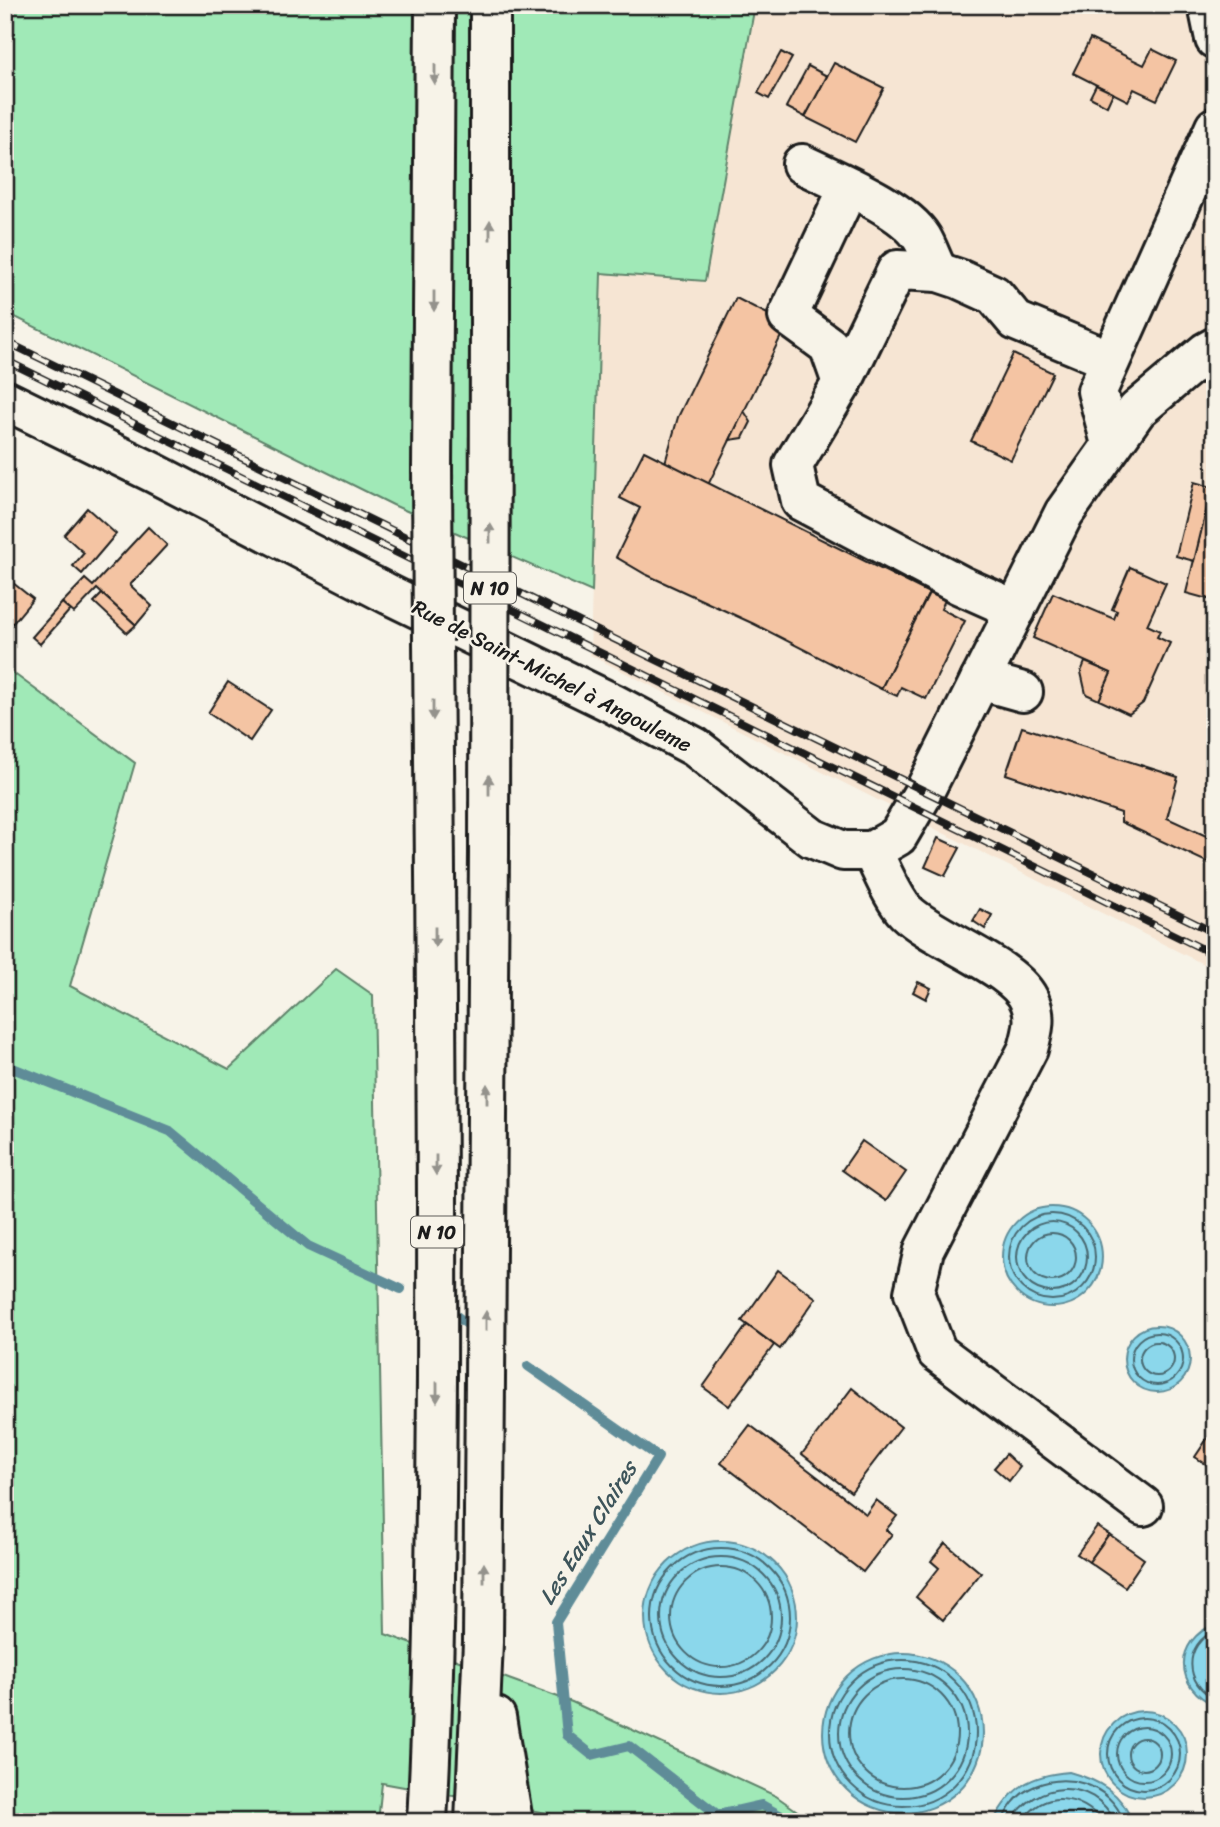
<svg xmlns="http://www.w3.org/2000/svg" width="1220" height="1827" font-family="Sriracha,sans-serif">
	<rect width="100%" height="100%" fill="#f7f3e8"/>
	<filter id="ink" filterUnits="userSpaceOnUse"><feTurbulence type="fractalNoise" baseFrequency=".0143" numOctaves="2"/><feDisplacementMap in="SourceGraphic" scale="14" xChannelSelector="R" yChannelSelector="G"/><feConvolveMatrix kernelMatrix="1 2 1 2 8 2 1 2 1" color-interpolation-filters="sRGB"/></filter>
	<g filter="url(#ink)">
		<path fill="#f6e5d3" d="M 755,5 L 1215,5 L 1215,970 L 590,655 L 601,272 L 705,281 Z"/>
		<g fill="#a0e9b7" stroke="#5e826a" stroke-width="2">
			<path d="M 5,5 L 755,5 L 705,281 L 601,273 L 592,592 L 393,505 L 5,312 Z"/>
			<path d="M 5,667 L 135,763 L 70,986 L 229,1069 L 336,969 L 373,995 L 385,1634 L 572,1702 L 776,1796 L 813,1822 L 575,1822 L 574,1818 L 382,1783 L 378,1822 L 5,1822 Z"/>
		</g>
		<g fill="#8bd7eb" stroke="#5f8c98" stroke-width="2">
			<circle cx="1052" cy="1257" r="50"/>
			<circle cx="1157" cy="1359" r="33"/>
			<circle cx="721" cy="1617" r="76"/>
			<path d="M 1215,1624 L 1215,1705 C 1174,1688 1173,1641 1215,1624 Z"/>
			<circle cx="903" cy="1733" r="80"/>
			<circle cx="1144" cy="1754" r="43"/>
			<path d="M 1069,1772 C 1098,1780 1122,1792 1132,1822 L 993,1822 C 1011,1787 1030,1775 1069,1772 Z"/>
		</g>
		<g fill="none" stroke-linecap="round" stroke-linejoin="round">
			<g stroke="#48676f" stroke-width="2">
				<circle cx="1052" cy="1257" r="43"/>
				<circle cx="1052" cy="1257" r="35"/>
				<circle cx="1052" cy="1257" r="24"/>
				<circle cx="1157" cy="1359" r="26"/>
				<circle cx="1157" cy="1359" r="17"/>
				<circle cx="721" cy="1617" r="69"/>
				<circle cx="721" cy="1617" r="60"/>
				<circle cx="721" cy="1617" r="50"/>
				<path d="M 1215,1631 C 1183,1644 1184,1685 1215,1698"/>
				<circle cx="903" cy="1733" r="73"/>
				<circle cx="903" cy="1733" r="64"/>
				<circle cx="903" cy="1733" r="54"/>
				<circle cx="1144" cy="1754" r="36"/>
				<circle cx="1144" cy="1754" r="27"/>
				<circle cx="1144" cy="1754" r="16"/>
				<path d="M 1001,1822 C 1008,1809 1016,1796 1029,1789 C 1063,1770 1111,1783 1124,1822"/>
				<path d="M 1011,1822 C 1035,1780 1093,1776 1115,1822"/>
				<path d="M 1023,1822 C 1042,1788 1082,1795 1103,1822"/>
			</g>
			<g stroke="#5f8c98" stroke-width="10">
				<path d="M 5,1065 L 170,1131 L 308,1246 L 401,1289"/>
				<path d="M 455,1315 L 471,1327"/>
				<path d="M 528,1366 L 658,1457 L 556,1622 L 567,1735 L 592,1755 L 629,1746 L 718,1815 L 762,1805 L 792,1822"/>
			</g>
		</g>
		<g fill="#f4c4a3" stroke="#1c1c1c" stroke-width="2">
			<path d="M 1090,39 L 1144,65 L 1152,49 L 1176,61 L 1157,100 L 1134,89 L 1128,101 L 1073,73 Z"/>
			<path d="M 781,52 L 792,58 L 769,99 L 758,93 Z"/>
			<path d="M 834,63 L 884,88 L 855,142 L 805,117 Z"/>
			<path d="M 808,66 L 827,76 L 805,117 L 786,107 Z"/>
			<path d="M 1096,85 L 1113,93 L 1107,106 L 1090,97 Z"/>
			<path d="M 736,298 L 787,324 L 708,485 L 665,463 L 678,417 Z"/>
			<path d="M 1013,354 L 1053,373 L 1011,460 L 971,441 Z"/>
			<path d="M 744,411 L 751,422 L 743,438 L 730,440 Z"/>
			<path d="M 644,451 L 929,593 L 881,689 L 754,624 L 645,574 L 616,557 L 640,508 L 620,498 Z"/>
			<path d="M 1215,473 L 1215,601 L 1186,593 Z"/>
			<path d="M 1194,482 L 1212,487 L 1194,561 L 1176,556 Z"/>
			<path d="M 87,508 L 116,534 L 82,574 L 73,566 L 84,553 L 64,535 Z"/>
			<path d="M 148,527 L 167,545 L 130,585 L 152,606 L 136,625 L 97,589 L 74,613 L 62,603 L 85,579 L 93,586 Z"/>
			<path d="M 1130,567 L 1166,583 L 1147,625 L 1160,631 L 1157,637 L 1170,643 L 1143,703 L 1129,714 L 1099,700 L 1111,673 L 1033,638 L 1053,593 L 1114,619 L 1117,611 L 1112,609 Z"/>
			<path d="M 13,583 L 33,599 L 9,628 L 5,627 L 5,592 Z"/>
			<path d="M 929,593 L 945,600 L 941,609 L 965,621 L 926,699 L 901,687 L 897,696 L 881,689 Z"/>
			<path d="M 102,594 L 136,625 L 127,633 L 94,602 Z"/>
			<path d="M 62,603 L 70,610 L 40,644 L 32,637 Z"/>
			<path d="M 1085,662 L 1111,673 L 1099,700 L 1086,694 L 1081,672 Z"/>
			<path d="M 228,682 L 271,710 L 250,741 L 208,713 Z"/>
			<path d="M 1022,727 L 1178,777 L 1167,818 L 1215,840 L 1215,866 L 1121,822 L 1121,813 L 1006,774 Z"/>
			<path d="M 938,838 L 960,848 L 945,876 L 925,867 Z"/>
			<path d="M 980,909 L 992,915 L 985,929 L 973,921 Z"/>
			<path d="M 918,982 L 931,988 L 926,999 L 913,992 Z"/>
			<path d="M 862,1141 L 906,1172 L 886,1201 L 842,1170 Z"/>
			<path d="M 778,1270 L 816,1298 L 780,1349 L 742,1321 Z"/>
			<path d="M 747,1325 L 774,1345 L 729,1406 L 703,1387 Z"/>
			<path d="M 852,1388 L 901,1427 L 851,1492 L 802,1454 Z"/>
			<path d="M 750,1425 L 866,1514 L 876,1500 L 897,1516 L 886,1530 L 892,1534 L 863,1572 L 721,1463 Z"/>
			<path d="M 1215,1427 L 1215,1470 L 1195,1457 Z"/>
			<path d="M 1006,1454 L 1020,1467 L 1009,1481 L 994,1468 Z"/>
			<path d="M 1097,1526 L 1109,1534 L 1089,1562 L 1077,1554 Z"/>
			<path d="M 1109,1534 L 1144,1559 L 1125,1587 L 1089,1562 Z"/>
			<path d="M 945,1543 L 981,1573 L 943,1620 L 916,1597 L 939,1568 L 931,1561 Z"/>
		</g>
		<g fill="none" stroke-linecap="round" stroke-linejoin="round">
			<defs>
				<g id="minor">
					<path d="M 1208,5 L 1215,39"/>
					<path d="M 802,164 C 834,180 903,207 922,238 C 928,248 932,261 938,272"/>
					<path d="M 842,383 L 829,346 L 788,316 L 849,187"/>
					<path d="M 5,400 L 154,473 L 390,595 L 612,703 L 695,747 L 812,838 L 843,851 L 872,851 L 898,836 L 925,790 L 1064,513 L 1137,410 L 1206,352 L 1215,347"/>
					<path d="M 1111,444 L 1097,391 L 1215,127"/>
					<path d="M 1016,610 L 960,585 L 801,501 L 793,465 L 842,383 L 897,270 L 938,272 L 959,279 L 994,295 L 1016,321 L 1110,360"/>
					<path d="M 980,680 L 1023,692"/>
					<path d="M 872,851 C 881,868 893,899 906,912 C 936,941 1017,967 1030,1002 C 1037,1018 1032,1034 1028,1049 L 924,1250 L 914,1293 L 937,1352 L 1143,1506"/>
				</g>
				<g id="highway">
					<path d="M 490,5 L 490,323"/>
					<path d="M 432,468 L 435,5"/>
					<path d="M 496,1717 L 513,1822"/>
					<path d="M 427,1822 C 435,1674 436,1526 437,1377 C 438,1132 435,887 433,642"/>
					<path d="M 475,1822 L 483,1642 L 489,853"/>
				</g>
			</defs>
			<use href="#minor" stroke="#1c1c1c" stroke-width="44"/>
			<use href="#highway" stroke="#1c1c1c" stroke-width="44"/>
			<use href="#minor" stroke="#f7f3e8" stroke-width="38"/>
			<use href="#highway" stroke="#f7f3e8" stroke-width="38"/>
			<defs>
				<g id="rail">
					<path d="M 5,341 L 1215,933"/>
					<path d="M 5,360 L 1215,955"/>
				</g>
			</defs>
			<use href="#rail" stroke="#1c1c1c" stroke-width="8"/>
			<use href="#rail" stroke="#f7f3e8" stroke-width="5" stroke-dasharray="16" stroke-linecap="butt"/>
			<defs>
				<g id="highway-bridge">
					<path d="M 432,468 L 433,642"/>
					<path d="M 489,853 L 490,323"/>
				</g>
			</defs>
			<use href="#highway-bridge" stroke="#1c1c1c" stroke-width="44" stroke-linecap="butt"/>
			<use href="#highway-bridge" stroke="#f7f3e8" stroke-width="38"/>
		</g>
		<defs><path id="oneway-solid" d="M-6-.8H1V-3.2L6.5 0L1 3.2V.8H-6Z" transform="scale(1.75)"/></defs>
		<g fill="#94928c">
			<use href="#oneway-solid" transform="translate(435 74) rotate(90)"/>
			<use href="#oneway-solid" transform="translate(490 230) rotate(-90)"/>
			<use href="#oneway-solid" transform="translate(434 301) rotate(90)"/>
			<use href="#oneway-solid" transform="translate(490 533) rotate(-90)"/>
			<use href="#oneway-solid" transform="translate(433 710) rotate(90)"/>
			<use href="#oneway-solid" transform="translate(489 785) rotate(-90)"/>
			<use href="#oneway-solid" transform="translate(435 937) rotate(90)"/>
			<use href="#oneway-solid" transform="translate(487 1094) rotate(-90)"/>
			<use href="#oneway-solid" transform="translate(436 1165) rotate(90)"/>
			<use href="#oneway-solid" transform="translate(486 1321) rotate(-90)"/>
			<use href="#oneway-solid" transform="translate(437 1392) rotate(90)"/>
			<use href="#oneway-solid" transform="translate(484 1573) rotate(-90)"/>
		</g>
	</g>
	<g text-anchor="middle" dominant-baseline="central" stroke-width="5" stroke-linejoin="round" paint-order="stroke">
		<g fill="#f7f3e8" stroke="#5e5c59" stroke-width="2">
			<rect x="464" y="572.5" width="52" height="31" rx="5"/>
			<rect x="411" y="1216.5" width="52" height="31" rx="5"/>
		</g>
		<g font-size="19" font-weight="bold" fill="#1c1c1c">
			<text x="490" y="588">N 10</text>
			<text x="437" y="1232">N 10</text>
		</g>
		<g font-size="21" fill="#1c1c1c" stroke="#f7f3e8">
			<text transform="translate(552 676) rotate(27)">Rue de Saint-Michel à Angouleme</text>
		</g>
		<g font-size="23" font-style="italic" fill="#3d545a" stroke="#f7f3e8">
			<text transform="translate(588 1533) rotate(-58)">Les Eaux Claires</text>
		</g>
	</g>
	<rect width="1220" height="1827" fill="none" stroke="#f7f3e8" stroke-width="28"/>
	<rect x="14" y="14" width="1192" height="1799" fill="none" stroke="#1c1c1c" stroke-width="2.5" filter="url(#ink)"/>
</svg>
